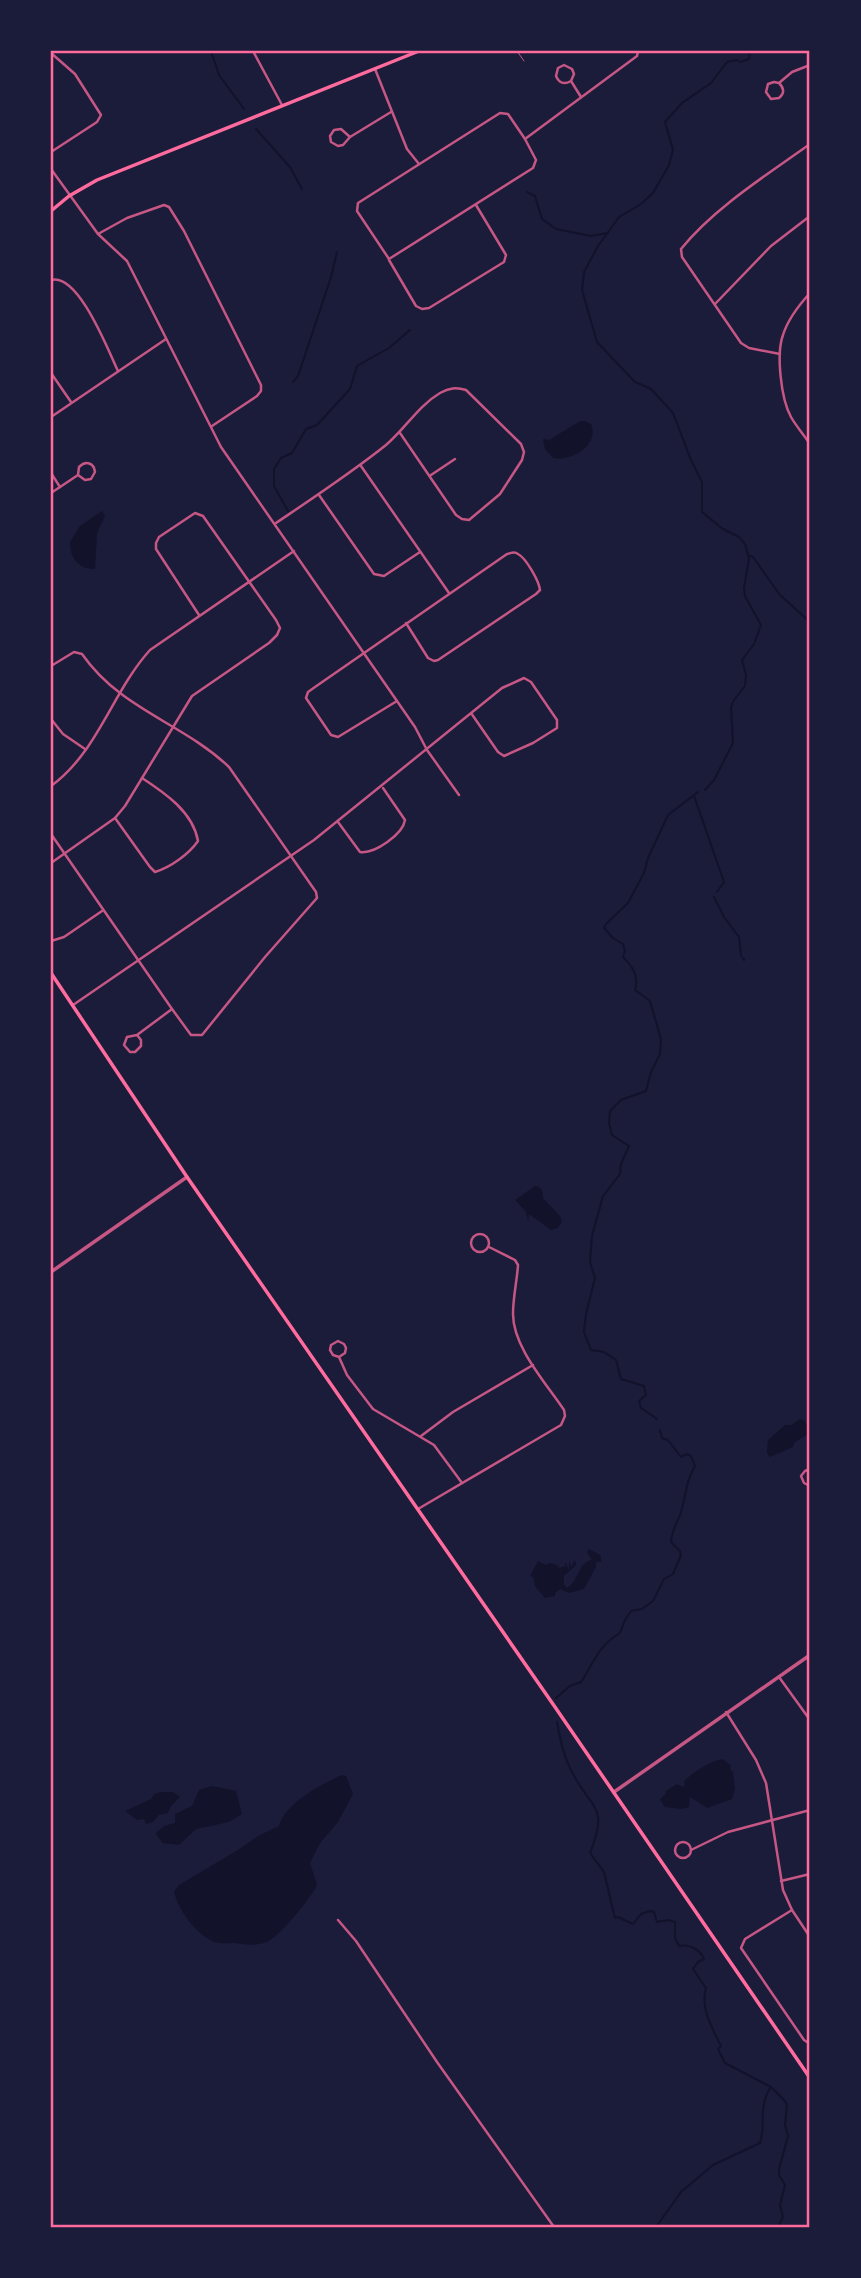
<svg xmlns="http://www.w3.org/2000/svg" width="861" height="2278" font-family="'Fira Sans Condensed',sans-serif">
	<rect width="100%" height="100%" fill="#1b1b3a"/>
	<g fill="#12122b">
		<path d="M 580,421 L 585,421 L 591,424 C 600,445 571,462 553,458 L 545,449 L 543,439 L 549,440 Z"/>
		<path d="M 102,511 L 105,516 L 97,533 L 95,569 C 79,569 70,559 70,542 L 80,526 Z"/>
		<path d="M 535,1186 C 543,1188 543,1191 543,1198 L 560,1216 L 562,1222 L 558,1228 L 551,1230 L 529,1214 L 528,1221 L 526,1212 L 515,1200 Z"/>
		<path d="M 800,1419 L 805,1421 L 810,1433 L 795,1442 L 793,1447 L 770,1457 L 767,1453 L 768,1440 L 785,1425 L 791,1425 Z"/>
		<path d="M 589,1549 L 600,1555 L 602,1562 L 596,1562 L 596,1567 L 584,1589 L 569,1593 L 560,1589 L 555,1593 L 555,1596 L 545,1598 L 535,1586 L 533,1577 L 530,1576 L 538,1561 L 546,1565 L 549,1563 L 557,1565 L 559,1568 L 565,1566 L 565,1562 L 569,1570 L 569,1561 L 571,1567 L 575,1560 L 576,1565 L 564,1576 L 564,1585 L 567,1588 C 580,1580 577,1563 592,1560 L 587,1552 Z"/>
		<path d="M 723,1759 L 731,1766 L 730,1770 L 733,1772 L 735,1789 L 732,1799 L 707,1808 L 690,1797 L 689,1807 L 681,1809 L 665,1807 L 660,1799 L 665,1795 L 666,1791 L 677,1784 L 683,1787 L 685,1785 L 684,1781 C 694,1772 709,1761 723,1759 Z"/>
		<path d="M 342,1775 L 346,1776 L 353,1794 L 338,1822 L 320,1843 L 310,1863 L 317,1885 C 311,1898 280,1936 267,1942 C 256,1946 246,1945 235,1943 C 228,1943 220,1944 214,1942 C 195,1933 179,1911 174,1892 L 179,1885 L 238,1850 L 258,1836 L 279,1826 C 285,1803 322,1784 342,1775 Z"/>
		<path d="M 212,1786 L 236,1791 L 242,1814 L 229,1822 L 196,1829 L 179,1845 L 163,1843 L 157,1836 L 156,1833 L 164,1826 L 175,1823 L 175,1814 L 192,1806 L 199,1790 Z"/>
		<path d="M 161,1792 L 173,1792 L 180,1797 L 171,1806 L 168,1813 L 159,1815 L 153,1822 L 146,1824 L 144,1819 L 137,1820 L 125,1811 L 151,1799 L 154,1794 Z"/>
	</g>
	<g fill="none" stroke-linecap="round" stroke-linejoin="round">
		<g stroke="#12122b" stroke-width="2">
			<path d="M 211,51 L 219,75 L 244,109"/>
			<path d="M 256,129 L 290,167 L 302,189"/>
			<path d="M 527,192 L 535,196 L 542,219 L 556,229 L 591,236 L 608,233"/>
			<path d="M 293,382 L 298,376 L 331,277 L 337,252"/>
			<path d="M 288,511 L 274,486 L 274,469 L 281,458 L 292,453 L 306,429 L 317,425 L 350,389 L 357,366 L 389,348 L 410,330"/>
			<path d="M 748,555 L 753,557 L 780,595 L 810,622"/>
			<path d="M 705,790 L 714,780 L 733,743 L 731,707 L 734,700 L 745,686 L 746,675 L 742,660 L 754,644 L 761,625 L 745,596 L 744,588 L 749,559 L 745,544 L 739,537 L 723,529 L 702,512 L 702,482 L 691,460 L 673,413 L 651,389 L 635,382 L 597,342 L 582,290 L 584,272 L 598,246 L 619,217 L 641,204 L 653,193 L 669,165 L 673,150 L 665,122 L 682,103 L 711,83 L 727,62 L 737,60 L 740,62 L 749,59 L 750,51"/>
			<path d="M 694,796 L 724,882 L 717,892"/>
			<path d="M 714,897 L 724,917 L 739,937 L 741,956"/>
			<path d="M 743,958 L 744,960"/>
			<path d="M 657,1419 L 641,1408 L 639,1401 L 646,1395 L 644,1386 L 621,1379 L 616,1360 L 604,1352 L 591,1350 L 584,1332 L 586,1314 L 595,1278 L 590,1262 L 592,1236 L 603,1196 L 620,1174 L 621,1164 L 629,1146 L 612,1135 L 609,1123 L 610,1111 L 621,1100 L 646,1091 L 651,1072 L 660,1054 L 661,1039 L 650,1001 L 635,990 C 639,976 633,967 623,957 L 625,951 L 623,944 L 613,938 L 604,928 L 606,924 L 628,903 L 644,873 L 648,858 L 668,815 L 698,792"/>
			<path d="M 556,1698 L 570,1686 L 581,1682 C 595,1661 598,1646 620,1633 L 625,1620 L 631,1611 L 642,1609 L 653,1601 L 664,1579 L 673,1574 L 681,1555 L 680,1551 L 671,1542 C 672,1530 676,1525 680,1515 C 686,1498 685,1482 695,1466 L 691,1456 L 687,1454 L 681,1457 L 668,1440 L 662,1438 L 660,1430"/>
			<path d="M 557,1722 C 560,1740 564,1758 573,1774 C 592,1810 609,1806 590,1853 L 604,1872 L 615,1918 L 618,1917 L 633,1924 L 641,1914 L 650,1911 L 654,1912 L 657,1922 L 668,1920 L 675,1922 L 675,1938 L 679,1946 C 689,1944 700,1949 704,1959 L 698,1962 L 693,1969 L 706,1988 C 700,2009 712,2027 721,2046 L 718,2049 L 725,2063 L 771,2087 L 785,2101 L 787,2105 L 785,2125 L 788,2136 L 779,2169 L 779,2175 L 785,2185 L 780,2205 L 783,2217 L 778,2227"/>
			<path d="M 656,2227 L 681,2192 L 713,2165 L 760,2143 C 767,2119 757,2112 770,2088"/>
		</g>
		<path stroke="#c65784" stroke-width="1" d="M 517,51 L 524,61"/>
		<g stroke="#c65784" stroke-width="2.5">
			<path d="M 253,51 L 282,105"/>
			<path d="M 51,53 L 75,74 L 101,115 L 97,122 L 51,152"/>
			<path d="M 375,69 L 407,149 L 419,164"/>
			<path d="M 571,81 C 564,85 559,83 556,76 L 558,68 L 564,65 L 572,69 L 574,74 L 571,81 L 581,97"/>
			<path d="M 779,83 C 784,88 785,93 779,98 L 771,99 L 766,92 L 768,84 L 774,82 L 779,83 L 792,72 L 810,65"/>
			<path d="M 500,113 L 508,114 L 525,139 L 536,160 L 533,168 L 389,259 L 357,211 L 358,203 Z"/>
			<path d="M 341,129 L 350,137 L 343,145 L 338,146 L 331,142 L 330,136 L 334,130 Z"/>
			<path d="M 350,137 L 391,112"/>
			<path d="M 525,139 L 637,56 L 638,51"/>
			<path d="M 51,169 L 98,234 L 127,261 L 221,447 L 415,727 L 427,750 L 459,795"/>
			<path d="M 98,234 L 127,218 L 164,205 L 169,207 L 184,231 L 261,385 L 261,391 L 257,396 L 212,426"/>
			<path d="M 389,260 L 416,306 L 422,309 L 429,308 L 504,262 L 506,255 L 476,205"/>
			<path d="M 51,280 C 78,272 108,350 118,371"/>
			<path d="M 810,293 C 799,305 788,319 783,335 C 776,354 781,399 791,417 C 796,426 804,435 810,444"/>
			<path d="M 715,304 L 771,246 L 810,216"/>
			<path d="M 780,354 L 749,348 L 741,343 L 682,257 L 681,249 C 714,208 768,174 810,144"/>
			<path d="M 51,373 L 71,402"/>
			<path d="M 51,417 L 166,339"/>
			<path d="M 361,466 L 449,593"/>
			<path d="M 51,473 L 60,487"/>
			<path d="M 431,475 L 455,459"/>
			<path d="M 51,493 L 78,475 L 85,480 L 91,479 L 95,472 C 94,463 86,460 79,467 L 78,475"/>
			<path d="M 319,495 L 374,574 L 384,576 L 420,552"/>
			<path d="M 276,523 C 313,498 351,473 386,445 C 405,429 418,406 440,393 C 449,388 456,387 466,390 L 521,444 L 524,452 L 522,460 L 500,494 L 469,520 L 462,519 L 456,515 L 400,433"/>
			<path d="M 51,666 L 74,652 L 82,654 C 121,710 183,723 229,767 L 316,892 L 317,898 L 265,957 L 202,1035 L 191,1035 L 172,1009 L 51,834"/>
			<path d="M 397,701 L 338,737 L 331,735 L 306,698 L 308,692 L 315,687 L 507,554 C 512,553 514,551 518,554 C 526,558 539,581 540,590 L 536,594 L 438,660 L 434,661 L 428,658 L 406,623"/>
			<path d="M 51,719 L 63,734 L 85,749"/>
			<path d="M 51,786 C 98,752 112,692 150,650 L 294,551"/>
			<path d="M 115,818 L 150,867 L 155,872 C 171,867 189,854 198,841 C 193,812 165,793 142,778"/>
			<path d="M 338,822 L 360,852 C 375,854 403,834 405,820 L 383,788"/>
			<path d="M 51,863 L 115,818 L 125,806 L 192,696 L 269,643 L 277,635 L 280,628 L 276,620 L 203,516 L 195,513 L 159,537 L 156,543 L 156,549 L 199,615"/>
			<path d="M 51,941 L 64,937 L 102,911"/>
			<path d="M 73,1005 L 314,840 L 502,688 L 524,678 L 531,682 L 557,720 L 557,728 L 533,743 L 504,756 L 498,752 L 471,713"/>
			<path d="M 137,1035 L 141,1040 L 141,1046 L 135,1052 L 130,1052 L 124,1045 L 127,1037 L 137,1035 L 172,1009"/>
			<circle cx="480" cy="1243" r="9"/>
			<path d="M 339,1357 L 333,1355 L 330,1350 L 331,1345 L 338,1341 L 344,1344 L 346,1348 L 345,1353 L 339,1357 L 347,1375 L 373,1409 L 434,1445 L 462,1483"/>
			<path d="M 421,1436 L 453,1412 L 533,1365"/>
			<path d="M 810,1469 L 805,1471 L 801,1476 L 804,1483 L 810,1486"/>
			<path d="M 418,1509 L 561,1425 L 565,1416 L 564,1410 C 546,1383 513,1347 513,1314 C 513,1297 517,1281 518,1265 L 515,1260 L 489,1247"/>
			<path d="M 779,1677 L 810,1720"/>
			<path d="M 726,1712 L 756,1760 L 766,1783 L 783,1890 L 792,1910 L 810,1937"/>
			<circle cx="683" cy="1850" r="8"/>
			<path d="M 691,1850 L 728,1832 L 810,1810"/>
			<path d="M 781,1881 L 810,1874"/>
			<path d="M 792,1910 L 745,1939 L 741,1948 L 804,2040 L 810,2044"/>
			<path d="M 338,1920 L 356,1941 L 437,2062 L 554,2227"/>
		</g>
		<g stroke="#c65784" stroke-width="3.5">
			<path d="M 51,1272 L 187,1177"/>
			<path d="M 614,1792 L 810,1655"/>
		</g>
		<g stroke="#ff6b9d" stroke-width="3.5">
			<path d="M 51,211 L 69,196 L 97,180 L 419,51"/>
			<path d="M 51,973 L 187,1177 L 555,1707 L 810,2078"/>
		</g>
	</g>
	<rect width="861" height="2278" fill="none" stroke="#1b1b3a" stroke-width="105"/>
	<rect x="52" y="52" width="756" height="2174" fill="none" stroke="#ff6b9d" stroke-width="2.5"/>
</svg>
